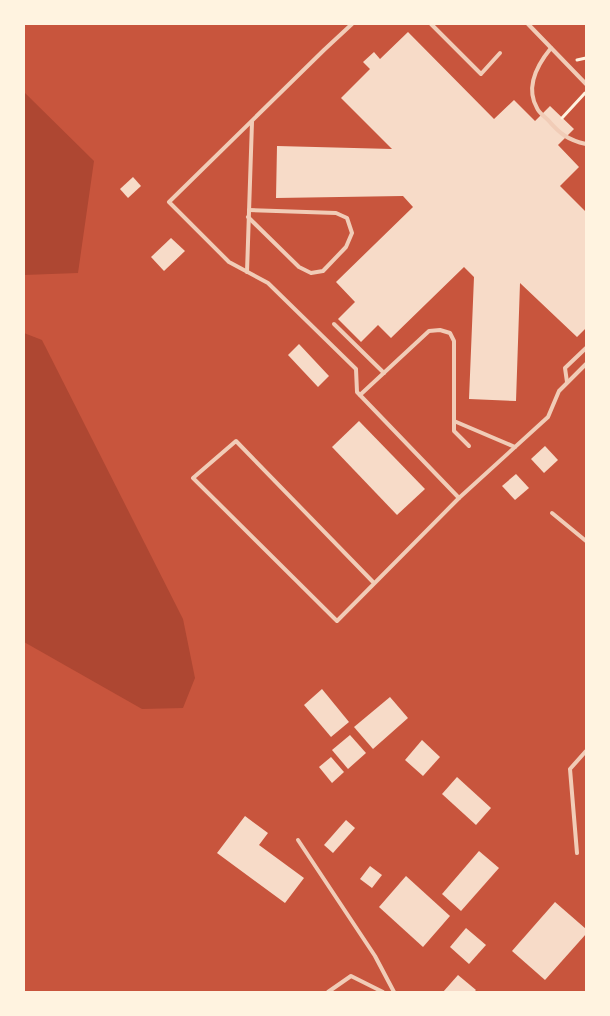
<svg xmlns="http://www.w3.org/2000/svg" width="610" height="1016" font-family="Arial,sans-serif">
	<rect width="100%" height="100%" fill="#c8553d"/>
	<g fill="#ae4732">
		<path d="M 24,92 L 94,161 L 78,273 L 24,275 Z"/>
		<path d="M 24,333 L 42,340 L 183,619 L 195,678 L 183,708 L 142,709 L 24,642 Z"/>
	</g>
	<g fill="#f7dbc8">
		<path d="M 408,32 L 494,119 L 514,100 L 535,121 L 550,106 L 574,129 L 558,145 L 579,167 L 560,186 L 586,212 L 586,328 L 577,337 L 520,283 L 516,401 L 469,399 L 474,277 L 464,267 L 391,338 L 378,325 L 361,342 L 338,319 L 355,302 L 336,282 L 413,207 L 403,196 L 276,198 L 277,146 L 392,149 L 341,98 L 370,69 L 363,62 L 374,52 L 380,59 Z"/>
		<path d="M 133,177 L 141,186 L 128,198 L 120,189 Z"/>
		<path d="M 171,238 L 185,251 L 164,271 L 151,257 Z"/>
		<path d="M 299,344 L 329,376 L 318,387 L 288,355 Z"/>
		<path d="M 359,421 L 425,489 L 397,515 L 332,447 Z"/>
		<path d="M 545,446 L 558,460 L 544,473 L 531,459 Z"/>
		<path d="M 516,474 L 529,488 L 515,500 L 502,486 Z"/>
		<path d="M 322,689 L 349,722 L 331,737 L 304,705 Z"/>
		<path d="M 390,697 L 408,718 L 373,749 L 354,727 Z"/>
		<path d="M 350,735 L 366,753 L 348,769 L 332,750 Z"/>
		<path d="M 422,740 L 440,757 L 423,776 L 405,760 Z"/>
		<path d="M 331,757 L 344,772 L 332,783 L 319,767 Z"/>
		<path d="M 457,777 L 491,808 L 476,825 L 442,794 Z"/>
		<path d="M 245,816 L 268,833 L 259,845 L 304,878 L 285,903 L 217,853 Z"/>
		<path d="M 346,820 L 355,828 L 333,853 L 324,845 Z"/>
		<path d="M 479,851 L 499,868 L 461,911 L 442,894 Z"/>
		<path d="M 370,866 L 382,875 L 372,888 L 360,879 Z"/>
		<path d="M 406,876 L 450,916 L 423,947 L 379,907 Z"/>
		<path d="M 555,902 L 586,929 L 586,934 L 545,980 L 512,951 Z"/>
		<path d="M 466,928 L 486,945 L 469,964 L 450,947 Z"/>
		<path d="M 458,975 L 476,990 L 474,992 L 443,992 Z"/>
	</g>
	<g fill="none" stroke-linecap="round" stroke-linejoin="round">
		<g stroke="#fff3e0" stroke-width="3">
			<path d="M 577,60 L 586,58"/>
			<path d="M 562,118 L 585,93"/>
		</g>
		<g stroke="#f1ccb7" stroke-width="4">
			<path d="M 352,24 L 324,50 L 169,202 L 229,262 L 268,283 L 356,369 L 357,392 L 459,498"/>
			<path d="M 431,24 L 481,74 L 500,53"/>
			<path d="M 528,24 L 586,84"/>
			<path d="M 551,48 C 537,65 525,87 537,108 C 539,113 544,116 548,120 C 560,134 568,140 586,144"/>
			<path d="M 248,217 L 299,267 L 311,273 L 323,271 L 346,247 L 352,233 L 347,218 L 336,213 L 249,210"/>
			<path d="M 247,272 L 252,122"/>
			<path d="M 334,324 L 384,373"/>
			<path d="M 567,382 L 565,368 L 586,348"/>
			<path d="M 360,395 L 429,331 L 440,330 L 450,333 L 454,341 L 454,431 L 469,446"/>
			<path d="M 454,421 L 515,447"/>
			<path d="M 552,513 L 586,541"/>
			<path d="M 374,583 L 236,441 L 193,478 L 337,621 L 459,498 L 548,417 L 559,391 L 586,364"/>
			<path d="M 298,840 L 375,956 L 394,992"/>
			<path d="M 577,853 L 570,769 L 586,751"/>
			<path d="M 328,992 L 351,976 L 383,992"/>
		</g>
	</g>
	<rect width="610" height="1016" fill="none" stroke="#fff3e0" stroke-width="50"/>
</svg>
